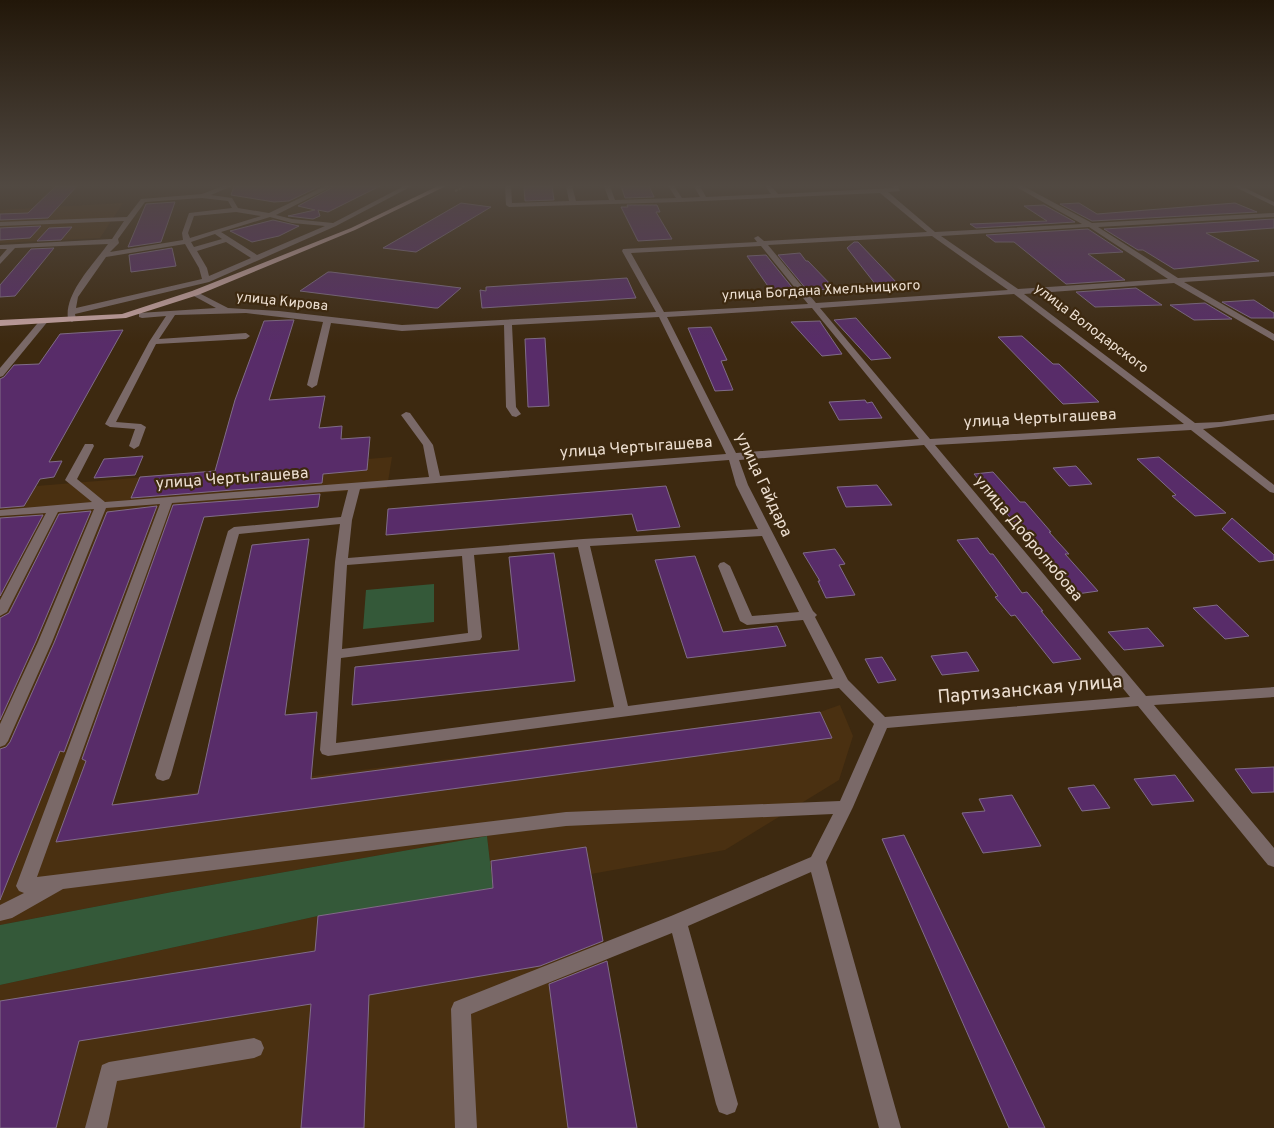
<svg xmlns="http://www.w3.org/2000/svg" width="1274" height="1128" font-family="Overpass,sans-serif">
	<rect width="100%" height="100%" fill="#3d2910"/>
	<g fill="#4a3011">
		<path d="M 123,203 L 100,238 L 0,243 L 0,210 Z"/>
		<path d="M 392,457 L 387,488 L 321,493 L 318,507 L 204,517 L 112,804 L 314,776 L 820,712 L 840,705 L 853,736 L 839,780 L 725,850 L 591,874 L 637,1128 L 0,1128 L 0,985 L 318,916 L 493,888 L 487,836 L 172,892 L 0,925 L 0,489 Z"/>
	</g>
	<g fill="#345939">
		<path d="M 434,584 L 434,622 L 363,629 L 366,590 Z"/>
		<path d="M 487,836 L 493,888 L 318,916 L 0,985 L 0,925 L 172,892 Z"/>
	</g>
	<g fill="#582c69" stroke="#806c88">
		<path d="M 56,186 L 77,186 L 48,218 L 0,220 L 0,214 L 28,213 Z"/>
		<path d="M 234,186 L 320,186 L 289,201 L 274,202 L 231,195 Z"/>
		<path d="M 335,186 L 380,186 L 328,212 L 318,210 L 320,216 L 313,219 L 288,216 L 315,210 L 298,206 Z"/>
		<path d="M 524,186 L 552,186 L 554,200 L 525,201 Z"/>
		<path d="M 621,186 L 649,186 L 654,197 L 625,198 Z"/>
		<path d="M 175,202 L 161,242 L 128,247 L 146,204 Z"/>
		<path d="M 461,203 L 491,207 L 416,252 L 383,248 Z"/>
		<path d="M 1079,203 L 1097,214 L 1235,203 L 1257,212 L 1092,221 L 1060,204 Z"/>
		<path d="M 627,205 L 657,205 L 660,212 L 656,212 L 672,239 L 638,241 L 621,207 L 628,207 Z"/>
		<path d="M 1044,205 L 1075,222 L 976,228 L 970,224 L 1047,221 L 1024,206 Z"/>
		<path d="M 1274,219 L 1274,228 L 1206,233 L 1259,261 L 1174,269 L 1143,250 L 1138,250 L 1104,229 Z"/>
		<path d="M 273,220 L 299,226 L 279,236 L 252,242 L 230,231 Z"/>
		<path d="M 41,226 L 30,238 L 0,240 L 0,228 Z"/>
		<path d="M 72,227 L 61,240 L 37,241 L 49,228 Z"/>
		<path d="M 1088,229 L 1123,252 L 1088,254 L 1125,280 L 1066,284 L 1014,242 L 995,242 L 986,235 Z"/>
		<path d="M 854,242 L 858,242 L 898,284 L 876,285 L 847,248 Z"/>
		<path d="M 54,248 L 15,296 L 0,297 L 0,285 L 31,249 Z"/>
		<path d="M 172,248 L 176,266 L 131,272 L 129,255 Z"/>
		<path d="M 800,253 L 806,261 L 808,261 L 835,289 L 807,290 L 778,255 Z"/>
		<path d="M 766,255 L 795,291 L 772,292 L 747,256 Z"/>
		<path d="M 328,272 L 331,272 L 461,288 L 438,308 L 435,308 L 300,291 Z"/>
		<path d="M 627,278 L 636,298 L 482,308 L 480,290 L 486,291 L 486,287 Z"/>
		<path d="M 1136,288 L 1162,305 L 1095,307 L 1076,292 Z"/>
		<path d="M 1254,300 L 1274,313 L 1274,318 L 1251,318 L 1222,302 Z"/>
		<path d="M 1205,303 L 1232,319 L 1194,320 L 1170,305 Z"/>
		<path d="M 856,318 L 891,358 L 871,360 L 834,320 Z"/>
		<path d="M 288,320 L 294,320 L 269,400 L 325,396 L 319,428 L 342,426 L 341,439 L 370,437 L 367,470 L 323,474 L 322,483 L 131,498 L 140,477 L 215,471 L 235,400 L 264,321 Z"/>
		<path d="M 820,321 L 821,323 L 842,354 L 822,356 L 791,322 Z"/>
		<path d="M 711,327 L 727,360 L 721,361 L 733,390 L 715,391 L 688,328 Z"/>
		<path d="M 123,330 L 49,462 L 62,461 L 54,477 L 40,479 L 24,506 L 0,508 L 0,379 L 4,377 L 14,365 L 39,364 L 60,334 Z"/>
		<path d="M 1022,336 L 1053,364 L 1059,364 L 1099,402 L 1063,404 L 998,337 Z"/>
		<path d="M 545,338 L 549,406 L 528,407 L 525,339 Z"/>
		<path d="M 865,400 L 867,403 L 872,402 L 882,418 L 839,420 L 829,402 Z"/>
		<path d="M 143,456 L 135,475 L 94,478 L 104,459 Z"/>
		<path d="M 1159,457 L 1226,513 L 1195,516 L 1172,496 L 1176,495 L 1137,459 Z"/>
		<path d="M 1076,466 L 1092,484 L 1069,486 L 1053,468 Z"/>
		<path d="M 993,472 L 1020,502 L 1025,502 L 1051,532 L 1049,532 L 1069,554 L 1065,554 L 1098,591 L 1077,594 L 1032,544 L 974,474 Z"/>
		<path d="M 877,485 L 892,505 L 846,507 L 837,487 Z"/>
		<path d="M 666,486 L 680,527 L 637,531 L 632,514 L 386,535 L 388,509 Z"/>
		<path d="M 320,494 L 318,507 L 204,517 L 112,805 L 198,794 L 252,545 L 309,539 L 285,715 L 317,712 L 311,779 L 820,712 L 832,738 L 56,842 L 86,761 L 82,759 L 173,505 Z"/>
		<path d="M 157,506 L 64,752 L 60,751 L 0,900 L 0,749 L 6,747 L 10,742 L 54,643 L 107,512 Z"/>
		<path d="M 91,511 L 36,641 L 0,720 L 0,618 L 9,613 L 59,514 Z"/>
		<path d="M 43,515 L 0,596 L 0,518 Z"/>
		<path d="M 1232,518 L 1274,555 L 1274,560 L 1259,562 L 1222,529 Z"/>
		<path d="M 978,538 L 990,554 L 993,554 L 1022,593 L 1027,592 L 1043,611 L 1041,611 L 1081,659 L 1053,663 L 1015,615 L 1011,616 L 995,597 L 998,596 L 957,540 Z"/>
		<path d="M 835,549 L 845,564 L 839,565 L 855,595 L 826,598 L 818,581 L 820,581 L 803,553 Z"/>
		<path d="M 554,553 L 575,681 L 352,705 L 355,667 L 519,650 L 509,557 Z"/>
		<path d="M 695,556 L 723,632 L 777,626 L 786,646 L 687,658 L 655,560 Z"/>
		<path d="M 1217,605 L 1249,636 L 1225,639 L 1193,608 Z"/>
		<path d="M 1148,628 L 1164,646 L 1124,650 L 1108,632 Z"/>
		<path d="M 967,652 L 979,671 L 942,675 L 931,656 Z"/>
		<path d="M 882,657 L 896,680 L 878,683 L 865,659 Z"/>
		<path d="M 1274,767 L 1274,792 L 1252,793 L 1235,769 Z"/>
		<path d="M 1175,775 L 1194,801 L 1152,805 L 1134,779 Z"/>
		<path d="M 1094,785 L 1110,808 L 1082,811 L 1068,788 Z"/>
		<path d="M 1012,795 L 1041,846 L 983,853 L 962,813 L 985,811 L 979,799 Z"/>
		<path d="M 904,835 L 1045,1128 L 1009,1128 L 882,839 Z"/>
		<path d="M 586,847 L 603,941 L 540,966 L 369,995 L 364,1128 L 301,1128 L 311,1004 L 79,1041 L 56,1128 L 0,1128 L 0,1001 L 315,951 L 318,916 L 493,888 L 491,861 Z"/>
		<path d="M 607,961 L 637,1128 L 568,1128 L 549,984 Z"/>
	</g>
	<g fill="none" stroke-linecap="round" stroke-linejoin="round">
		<path stroke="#7c6b55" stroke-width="2" stroke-dasharray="3 1" stroke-linecap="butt" d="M 455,191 L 466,186"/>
		<g fill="#7a6968" fill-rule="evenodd">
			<path d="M 223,186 L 232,186 L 211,195 L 232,198 L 238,208 L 269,213 L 325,186 L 333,186 L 276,215 L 292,219 L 333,223 L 404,186 L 412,186 L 336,226 L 209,282 L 75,314 L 76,319 L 72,322 L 68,319 C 64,293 94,264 108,244 L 15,248 L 0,264 L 0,257 L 7,249 L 0,249 L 0,245 L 112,239 L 124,221 L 0,226 L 0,222 L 127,217 L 141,199 L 202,194 ZM 202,198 L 228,201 L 232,208 L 189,213 L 182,233 L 183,240 L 110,252 L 119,243 L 118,239 L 145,202 ZM 236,212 L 261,216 L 190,238 L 188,233 L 194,216 ZM 270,217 L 292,223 L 325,226 L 257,255 L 221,232 ZM 215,234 L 222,239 L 194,247 L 191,242 ZM 226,242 L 251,258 L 209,276 L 207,268 L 197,251 ZM 185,244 L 199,268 L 202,279 L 76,308 L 78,297 L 106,257 Z"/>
			<path d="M 505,186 L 511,186 L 512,203 L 569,201 L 566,186 L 572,186 L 576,201 L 609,200 L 604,186 L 610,186 L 615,200 L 676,198 L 668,186 L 674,186 L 682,198 L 700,197 L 694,186 L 700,186 L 706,197 L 771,194 L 765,186 L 771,186 L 778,194 L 893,188 L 891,186 L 898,186 L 900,191 L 888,192 L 935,232 L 1082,224 L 1018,188 L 1017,186 L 1023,186 L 1092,223 L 1274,213 L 1274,217 L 1098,227 L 1178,278 L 1274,272 L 1274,276 L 1184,282 L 1274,334 L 1274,341 L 1174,283 L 1024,294 L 1195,423 L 1221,422 L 1274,414 L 1274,420 L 1203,429 L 1274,485 L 1274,493 L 1270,492 L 1191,430 L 935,445 L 1146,696 L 1274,687 L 1274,697 L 1154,705 L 1274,848 L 1274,867 L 1268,865 L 1138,706 L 887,728 L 853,807 L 826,862 L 901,1128 L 879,1128 L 811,872 L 688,926 L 738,1104 L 735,1112 L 727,1115 L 719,1112 L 716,1104 L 672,933 L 471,1014 L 477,1128 L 455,1128 L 451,1009 L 454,1002 L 671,916 L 811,857 L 833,814 L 566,826 L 63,889 L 12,918 L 0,921 L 0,905 L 24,893 L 19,891 L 16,886 L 160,504 L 106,508 L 52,642 L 8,741 L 5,745 L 0,747 L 0,724 L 38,642 L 94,509 L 58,512 L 7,612 L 0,616 L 0,600 L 46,513 L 0,516 L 0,510 L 92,502 L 65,480 L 85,444 L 93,444 L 94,446 L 77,479 L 105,502 L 429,477 L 423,445 L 401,415 L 406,412 L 410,413 L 433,445 L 440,476 L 726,454 L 659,317 L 512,325 L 516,407 L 521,414 L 516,417 L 512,416 L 506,407 L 504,325 L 402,331 L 331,323 L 317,385 L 312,388 L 307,385 L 323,322 L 246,313 L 175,315 L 159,339 L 246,333 L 250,336 L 246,339 L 156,344 L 116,422 L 141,424 L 146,427 L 139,446 L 134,449 L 129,446 L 135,429 L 110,427 L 105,424 L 149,342 L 166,316 L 142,318 L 139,317 L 139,313 L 216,308 L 192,295 L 191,293 L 195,291 L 228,308 L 279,311 L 402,325 L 656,312 L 622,251 L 623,249 L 757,242 L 754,238 L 758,236 L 764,241 L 927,232 L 880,193 L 680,202 L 509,207 L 506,205 ZM 1089,227 L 1168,279 L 1018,289 L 941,236 ZM 932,236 L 1008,290 L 816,303 L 768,245 ZM 761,246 L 808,304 L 664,312 L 631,253 ZM 1014,294 L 1184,424 L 930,439 L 820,308 ZM 812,308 L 919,439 L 736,453 L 667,317 ZM 924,445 L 1130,697 L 885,717 L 848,680 L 815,617 L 817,615 L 813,611 L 748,485 L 739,460 ZM 729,460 L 736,485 L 758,529 L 583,539 L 348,558 L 352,520 L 360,489 ZM 348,490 L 341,517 L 234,527 L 228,531 L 155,775 L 157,779 L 163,781 L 169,779 L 171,775 L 239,534 L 340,524 L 335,562 L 320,750 L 322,754 L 328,756 L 839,688 L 874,724 L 840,801 L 566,812 L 37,877 L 172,503 ZM 762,536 L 799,612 L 752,616 L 730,566 L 724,562 L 720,563 L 718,566 L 740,621 L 747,625 L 803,620 L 833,679 L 628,706 L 590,546 ZM 578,547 L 614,707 L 336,743 L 341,658 L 480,640 L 482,637 L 474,555 ZM 462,556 L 468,633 L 342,649 L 347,565 Z"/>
			<path d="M 1233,186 L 1241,186 L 1274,202 L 1274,206 Z"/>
			<path d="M 42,318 L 49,320 L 3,376 L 0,377 L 0,368 Z"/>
			<path d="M 254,1038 L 261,1041 L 264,1048 L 261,1055 L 254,1058 L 117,1081 L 107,1128 L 85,1128 L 102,1065 L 109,1062 Z"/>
		</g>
		<path fill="#c6a3a2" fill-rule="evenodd" d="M 438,186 L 446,186 L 355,230 L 198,295 L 126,318 L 0,326 L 0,320 L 122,314 L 192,291 L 351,228 Z"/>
	</g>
	<linearGradient id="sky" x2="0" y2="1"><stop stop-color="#221709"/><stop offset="0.54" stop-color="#514942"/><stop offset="1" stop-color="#514942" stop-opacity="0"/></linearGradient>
	<rect width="1274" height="344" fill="url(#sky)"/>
	<g text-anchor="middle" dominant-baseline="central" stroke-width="4.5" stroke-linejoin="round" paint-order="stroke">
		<g font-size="14" fill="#eddfd1" stroke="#3d2910">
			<text transform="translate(821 291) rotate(-3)">улица Богдана Хмельницкого</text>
			<text transform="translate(282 302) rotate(6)">улица Кирова</text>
			<text transform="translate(1091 329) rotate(37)">улица Володарского</text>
		</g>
		<g font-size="16" fill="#eddfd1" stroke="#3d2910">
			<text transform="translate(1040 419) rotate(-3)">улица Чертыгашева</text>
			<text transform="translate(636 448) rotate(-4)">улица Чертыгашева</text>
			<text transform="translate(232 479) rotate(-4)">улица Чертыгашева</text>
			<text transform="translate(763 485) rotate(65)">улица Гайдара</text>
			<text transform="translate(1028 539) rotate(50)">улица Добролюбова</text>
		</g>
		<g font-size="19" fill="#eddfd1" stroke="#3d2910">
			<text transform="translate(1030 690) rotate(-5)">Партизанская улица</text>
		</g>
	</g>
</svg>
